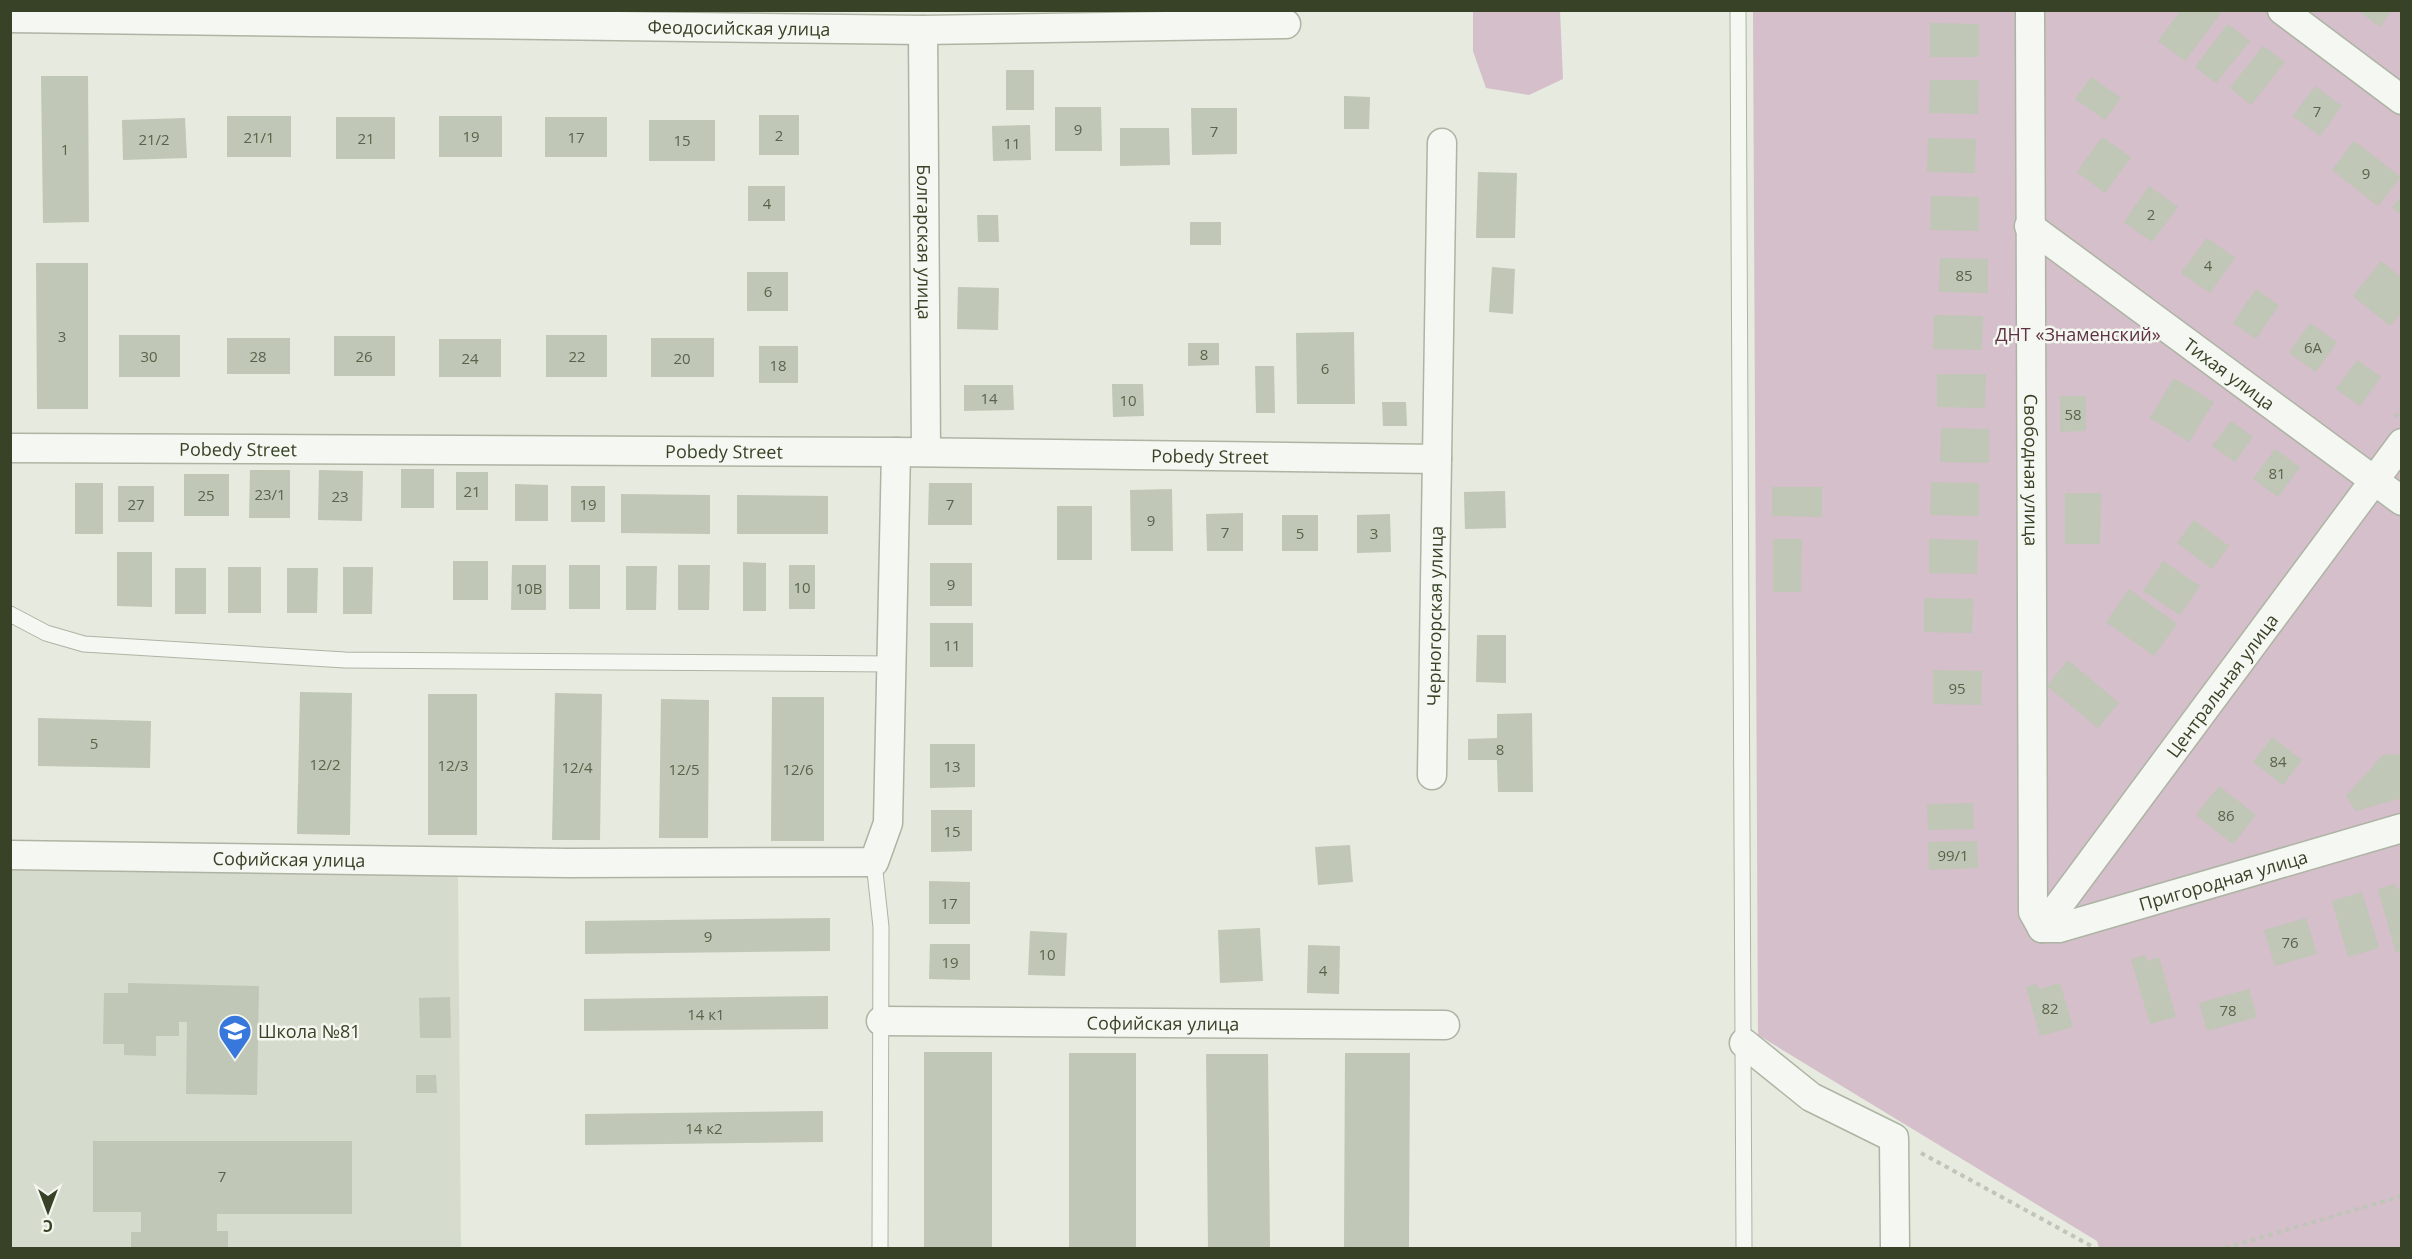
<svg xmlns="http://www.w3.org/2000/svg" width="2412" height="1259" font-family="'Open Sans',sans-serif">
	<rect width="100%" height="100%" fill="#e6eadf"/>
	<path fill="#d6dccd" d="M 11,862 L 458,871 L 461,1248 L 11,1248 Z"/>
	<g fill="#d4bfca">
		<path d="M 1473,11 L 1560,11 L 1563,79 L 1529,95 L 1486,88 L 1473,51 Z"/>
		<path d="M 1753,11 L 2401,11 L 2401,1248 L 2099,1248 L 2097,1241 L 1758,1035 Z"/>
	</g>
	<g fill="#c0c7b6">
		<path d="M 2181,10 L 2223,10 L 2185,61 L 2158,41 Z"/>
		<path d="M 2357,10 L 2392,10 L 2380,27 Z"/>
		<path d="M 1930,23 L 1979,24 L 1979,57 L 1930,57 Z"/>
		<path d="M 2228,24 L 2250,41 L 2216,83 L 2195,67 Z"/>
		<path d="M 2263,46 L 2285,62 L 2251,105 L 2230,88 Z"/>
		<rect x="1006" y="70" width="28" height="40"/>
		<path d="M 41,76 L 88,76 L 89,222 L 43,223 Z"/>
		<path d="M 2091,77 L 2121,98 L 2105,120 L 2075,99 Z"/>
		<path d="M 1930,80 L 1979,80 L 1978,114 L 1929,113 Z"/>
		<path d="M 2315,86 L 2342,106 L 2320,136 L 2293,116 Z"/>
		<path d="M 1344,96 L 1370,97 L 1369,129 L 1344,129 Z"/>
		<path d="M 1055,107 L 1101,107 L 1102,151 L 1055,151 Z"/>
		<path d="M 1191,108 L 1237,108 L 1237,154 L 1192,155 Z"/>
		<rect x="759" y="115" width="40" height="40"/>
		<rect x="227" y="116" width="64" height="41"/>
		<rect x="439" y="116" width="63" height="41"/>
		<rect x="336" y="117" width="59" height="42"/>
		<rect x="545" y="117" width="62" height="40"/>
		<path d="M 185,118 L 187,158 L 123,160 L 122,120 Z"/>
		<rect x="649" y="120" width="66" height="41"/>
		<path d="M 1030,125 L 1031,160 L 993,161 L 992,126 Z"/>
		<path d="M 1120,128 L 1169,128 L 1170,165 L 1120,166 Z"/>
		<path d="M 2102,137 L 2131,157 L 2105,193 L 2077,172 Z"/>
		<path d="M 1928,138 L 1976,139 L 1975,173 L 1927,172 Z"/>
		<path d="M 2354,141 L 2401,177 L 2378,206 L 2332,170 Z"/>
		<path d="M 1478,172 L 1517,173 L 1515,238 L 1476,238 Z"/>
		<rect x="748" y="186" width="37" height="35"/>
		<path d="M 2149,186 L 2178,207 L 2152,242 L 2124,222 Z"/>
		<path d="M 2402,195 L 2402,215 L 2392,208 Z"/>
		<path d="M 1931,196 L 1979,197 L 1979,231 L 1930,230 Z"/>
		<path d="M 977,215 L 998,215 L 999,242 L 978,242 Z"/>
		<rect x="1190" y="222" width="31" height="23"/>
		<path d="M 2207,238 L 2235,258 L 2210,293 L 2181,273 Z"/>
		<path d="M 1940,258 L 1988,259 L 1988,293 L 1939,292 Z"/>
		<path d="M 2381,261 L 2402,278 L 2402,313 L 2390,326 L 2353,296 Z"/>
		<path d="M 36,263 L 88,263 L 88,409 L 37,409 Z"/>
		<path d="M 1492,267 L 1515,269 L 1513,314 L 1489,312 Z"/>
		<rect x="747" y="272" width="41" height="39"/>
		<path d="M 958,287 L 999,288 L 998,330 L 957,329 Z"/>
		<path d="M 2256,289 L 2279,305 L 2256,339 L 2233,323 Z"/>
		<path d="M 1934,315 L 1983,316 L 1982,350 L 1933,349 Z"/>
		<path d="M 2310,323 L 2337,342 L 2316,372 L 2289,353 Z"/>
		<path d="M 1354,332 L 1355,404 L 1297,404 L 1296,333 Z"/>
		<rect x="119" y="335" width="61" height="42"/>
		<rect x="546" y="335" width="61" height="42"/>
		<rect x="334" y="336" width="61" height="40"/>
		<rect x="227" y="338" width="63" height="36"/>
		<rect x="651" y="338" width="63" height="39"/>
		<rect x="439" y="339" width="62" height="38"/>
		<path d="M 1188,343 L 1219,343 L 1219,365 L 1188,366 Z"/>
		<rect x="759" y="346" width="39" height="37"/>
		<path d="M 2357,360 L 2381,377 L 2360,406 L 2336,389 Z"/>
		<path d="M 1255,366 L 1274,366 L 1275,413 L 1256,413 Z"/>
		<path d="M 1937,374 L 1986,374 L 1985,408 L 1937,407 Z"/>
		<path d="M 2174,378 L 2214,402 L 2189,442 L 2150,418 Z"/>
		<path d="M 1112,384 L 1143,384 L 1144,416 L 1113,417 Z"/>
		<path d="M 964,385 L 1013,385 L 1014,410 L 964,411 Z"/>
		<path d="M 2060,396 L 2086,396 L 2086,431 L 2060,432 Z"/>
		<path d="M 1382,402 L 1406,402 L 1407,426 L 1383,426 Z"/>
		<path d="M 2231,421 L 2253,437 L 2235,462 L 2212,446 Z"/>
		<path d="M 1941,428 L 1989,429 L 1989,463 L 1940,462 Z"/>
		<path d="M 2275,449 L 2300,467 L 2278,497 L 2253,479 Z"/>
		<rect x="401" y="469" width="33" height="39"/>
		<path d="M 250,470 L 290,470 L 290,518 L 249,518 Z"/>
		<path d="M 319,470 L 363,471 L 362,521 L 318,520 Z"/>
		<rect x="456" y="472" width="32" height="38"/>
		<rect x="184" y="474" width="45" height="42"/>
		<path d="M 1931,482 L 1979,483 L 1979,516 L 1930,515 Z"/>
		<rect x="75" y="483" width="28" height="51"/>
		<path d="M 929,483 L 972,483 L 972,525 L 928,525 Z"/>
		<path d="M 515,484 L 548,485 L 548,521 L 515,521 Z"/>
		<rect x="118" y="486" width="36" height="36"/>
		<rect x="571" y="486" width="34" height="36"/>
		<path d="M 1772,487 L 1822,487 L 1822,517 L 1772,516 Z"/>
		<path d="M 1172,489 L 1173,551 L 1131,551 L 1130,490 Z"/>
		<path d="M 1505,491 L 1506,528 L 1465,529 L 1464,492 Z"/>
		<path d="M 2065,493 L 2101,493 L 2100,544 L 2065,544 Z"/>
		<path d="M 621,494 L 710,495 L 710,534 L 621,533 Z"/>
		<path d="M 737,495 L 828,496 L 828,534 L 737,534 Z"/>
		<rect x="1057" y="506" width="35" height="54"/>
		<path d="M 1243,513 L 1243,551 L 1207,551 L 1206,514 Z"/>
		<path d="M 1390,514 L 1391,552 L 1357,553 L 1357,515 Z"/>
		<rect x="1282" y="515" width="36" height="36"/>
		<path d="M 2194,520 L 2229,546 L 2212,569 L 2177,543 Z"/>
		<path d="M 1773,539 L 1802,539 L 1801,592 L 1773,592 Z"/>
		<path d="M 1929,539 L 1978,540 L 1977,574 L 1929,573 Z"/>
		<path d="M 117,552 L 152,552 L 152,607 L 117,606 Z"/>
		<rect x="453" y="561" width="35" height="39"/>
		<path d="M 2163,561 L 2200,586 L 2180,615 L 2143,591 Z"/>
		<path d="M 743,562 L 766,563 L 766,611 L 743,611 Z"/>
		<rect x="930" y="563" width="42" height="43"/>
		<path d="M 512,565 L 546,565 L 546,610 L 511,610 Z"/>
		<rect x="569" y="565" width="31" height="44"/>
		<path d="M 678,565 L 710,565 L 709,610 L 678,610 Z"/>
		<rect x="789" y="565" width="26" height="44"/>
		<path d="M 626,566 L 657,566 L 656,610 L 626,610 Z"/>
		<rect x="228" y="567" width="33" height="46"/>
		<path d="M 343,567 L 373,567 L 372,614 L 343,614 Z"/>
		<rect x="175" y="568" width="31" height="46"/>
		<path d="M 287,568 L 318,568 L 317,613 L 287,613 Z"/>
		<path d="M 2129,589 L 2177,624 L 2154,656 L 2106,622 Z"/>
		<path d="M 1924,598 L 1973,599 L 1972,633 L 1924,632 Z"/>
		<rect x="930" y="623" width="43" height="44"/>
		<path d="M 1477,635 L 1506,635 L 1506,683 L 1476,682 Z"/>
		<path d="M 2068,660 L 2119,703 L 2098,728 L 2047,686 Z"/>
		<path d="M 1933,670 L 1982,671 L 1981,705 L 1933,704 Z"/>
		<path d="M 300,692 L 352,693 L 350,835 L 297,834 Z"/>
		<path d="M 555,693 L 602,694 L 600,840 L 552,840 Z"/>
		<rect x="428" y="694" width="49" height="141"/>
		<path d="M 772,697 L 824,697 L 824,841 L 771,841 Z"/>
		<path d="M 661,699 L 709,700 L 708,838 L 659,838 Z"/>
		<path d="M 1532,713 L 1533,792 L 1498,792 L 1497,760 L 1468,760 L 1468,739 L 1497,738 L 1497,714 Z"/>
		<path d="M 38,718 L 151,721 L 150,768 L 38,766 Z"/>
		<path d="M 2272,737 L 2302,760 L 2283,785 L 2253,762 Z"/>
		<path d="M 930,744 L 975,744 L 975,787 L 930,788 Z"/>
		<path d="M 2402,754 L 2402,798 L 2356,811 L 2346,796 L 2383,755 Z"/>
		<path d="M 2219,786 L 2256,815 L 2233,844 L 2196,815 Z"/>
		<path d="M 1973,803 L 1974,829 L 1928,830 L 1927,804 Z"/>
		<path d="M 931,810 L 972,810 L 972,851 L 931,852 Z"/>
		<path d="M 1977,841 L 1978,868 L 1929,870 L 1928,842 Z"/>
		<path d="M 1350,845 L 1353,882 L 1318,885 L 1315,847 Z"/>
		<path d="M 929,881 L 970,882 L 970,924 L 929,924 Z"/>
		<path d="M 2395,884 L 2397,889 L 2402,888 L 2402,951 L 2396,953 L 2378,889 Z"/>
		<path d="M 2362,892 L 2379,948 L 2348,957 L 2332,901 Z"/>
		<path d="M 830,918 L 830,951 L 585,954 L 585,921 Z"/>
		<path d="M 2306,918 L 2317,954 L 2275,966 L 2264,930 Z"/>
		<path d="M 1260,928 L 1263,981 L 1220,983 L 1218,930 Z"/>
		<path d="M 1030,931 L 1067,933 L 1065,976 L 1028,975 Z"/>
		<path d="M 930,944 L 970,944 L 970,980 L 929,979 Z"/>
		<path d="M 1308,945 L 1340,946 L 1339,994 L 1307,993 Z"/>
		<path d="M 2146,955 L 2147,961 L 2159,957 L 2176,1017 L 2150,1024 L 2131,959 Z"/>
		<path d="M 128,983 L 259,986 L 257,1095 L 186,1094 L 187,1022 L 179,1022 L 179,1036 L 156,1036 L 156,1056 L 124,1055 L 124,1044 L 103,1044 L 104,993 L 128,993 Z"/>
		<path d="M 2060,983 L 2073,1027 L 2040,1036 L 2026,987 L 2037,984 L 2039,989 Z"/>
		<path d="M 2249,989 L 2257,1017 L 2207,1031 L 2199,1003 Z"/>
		<path d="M 828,996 L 828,1029 L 584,1031 L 584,999 Z"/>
		<path d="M 450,997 L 451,1038 L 420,1038 L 419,998 Z"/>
		<rect x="924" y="1052" width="68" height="196"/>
		<rect x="1069" y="1053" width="67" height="195"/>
		<path d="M 1345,1053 L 1410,1053 L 1409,1248 L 1344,1248 Z"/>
		<path d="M 1206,1054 L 1268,1054 L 1270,1248 L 1208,1248 Z"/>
		<path d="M 416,1075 L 436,1075 L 437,1093 L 416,1093 Z"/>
		<path d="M 823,1111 L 823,1142 L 585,1145 L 585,1114 Z"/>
		<path d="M 93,1141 L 352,1141 L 352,1214 L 217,1214 L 217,1231 L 228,1231 L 228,1248 L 131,1248 L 131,1232 L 141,1232 L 141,1212 L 93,1212 Z"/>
	</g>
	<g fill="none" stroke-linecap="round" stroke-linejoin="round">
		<defs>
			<g id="lane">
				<path d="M 1738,10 L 1744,1248"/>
				<path d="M 10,614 L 46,633 L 84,644 L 345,660 L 893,664"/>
				<path d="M 874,862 L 881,927 L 880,1248"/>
			</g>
			<g id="street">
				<path id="s1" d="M 2030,10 L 2033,912 L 2042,928"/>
				<path d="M 2282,10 L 2402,100"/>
				<path id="s2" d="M 10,18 L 923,30 L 1286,24"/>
				<path id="s3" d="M 923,30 L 926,452"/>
				<path id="s4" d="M 2029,226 L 2402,501"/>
				<path id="s5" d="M 10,448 L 896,452 L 1437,459"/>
				<path id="s6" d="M 1432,775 L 1442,143"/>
				<path id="s7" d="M 10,855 L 568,863 L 874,862 L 888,823 L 896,452"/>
				<path id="s8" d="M 2042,928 L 2402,443"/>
				<path id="s9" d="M 2042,928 L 2059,928 L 2402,828"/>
				<path id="s10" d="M 881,1021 L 1445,1025"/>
				<path d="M 1744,1043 L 1811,1097 L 1894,1138 L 1895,1248"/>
			</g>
		</defs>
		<use href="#lane" stroke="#aeb4a4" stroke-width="17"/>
		<use href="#street" stroke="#aeb4a4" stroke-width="31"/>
		<g stroke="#c0c5b9" stroke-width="4" stroke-dasharray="4.5 4.5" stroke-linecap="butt">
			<path d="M 2395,417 L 2402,408"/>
			<path d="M 1921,1153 L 2095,1248"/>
			<path d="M 2225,1248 L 2402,1196"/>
		</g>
		<use href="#lane" stroke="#f5f8f2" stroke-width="15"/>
		<use href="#street" stroke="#f5f8f2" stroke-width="28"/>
	</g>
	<defs>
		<symbol id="school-pin" viewBox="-11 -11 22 30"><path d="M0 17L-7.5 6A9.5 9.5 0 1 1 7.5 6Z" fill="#3877db" stroke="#f4f7ef"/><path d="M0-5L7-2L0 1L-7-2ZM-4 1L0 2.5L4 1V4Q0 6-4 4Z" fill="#fff"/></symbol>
	</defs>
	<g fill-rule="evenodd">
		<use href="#school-pin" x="216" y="1012" width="38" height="52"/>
	</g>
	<g text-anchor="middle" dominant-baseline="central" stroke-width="5" stroke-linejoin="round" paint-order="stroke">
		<g font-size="15" fill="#59634a">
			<text x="2317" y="111">7</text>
			<text x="1078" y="129">9</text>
			<text x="1214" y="131">7</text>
			<text x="779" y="135">2</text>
			<text x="471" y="136">19</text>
			<text x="259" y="137">21/1</text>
			<text x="576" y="137">17</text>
			<text x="366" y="138">21</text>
			<text x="154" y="139">21/2</text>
			<text x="682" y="140">15</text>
			<text x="1012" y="143">11</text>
			<text x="65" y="149">1</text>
			<text x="2366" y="173">9</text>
			<text x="767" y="203">4</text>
			<text x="2151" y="214">2</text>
			<text x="2208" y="265">4</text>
			<text x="1964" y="275">85</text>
			<text x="768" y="291">6</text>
			<text x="62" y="336">3</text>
			<text x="2313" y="347">6А</text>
			<text x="1204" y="354">8</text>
			<text x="149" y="356">30</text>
			<text x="258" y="356">28</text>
			<text x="364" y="356">26</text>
			<text x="577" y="356">22</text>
			<text x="470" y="358">24</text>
			<text x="682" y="358">20</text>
			<text x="778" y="365">18</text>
			<text x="1325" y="368">6</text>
			<text x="989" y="398">14</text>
			<text x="1128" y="400">10</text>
			<text x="2073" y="414">58</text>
			<text x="2277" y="473">81</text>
			<text x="472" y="491">21</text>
			<text x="270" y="494">23/1</text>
			<text x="206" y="495">25</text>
			<text x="340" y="496">23</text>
			<text x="136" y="504">27</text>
			<text x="588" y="504">19</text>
			<text x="950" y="504">7</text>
			<text x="1151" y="520">9</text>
			<text x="1225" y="532">7</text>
			<text x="1300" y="533">5</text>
			<text x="1374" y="533">3</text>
			<text x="951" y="584">9</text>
			<text x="802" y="587">10</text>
			<text x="529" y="588">10В</text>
			<text x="952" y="645">11</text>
			<text x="1957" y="688">95</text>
			<text x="94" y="743">5</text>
			<text x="1500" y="749">8</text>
			<text x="2278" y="761">84</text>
			<text x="325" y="764">12/2</text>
			<text x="453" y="765">12/3</text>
			<text x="952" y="766">13</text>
			<text x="577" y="767">12/4</text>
			<text x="684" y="769">12/5</text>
			<text x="798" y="769">12/6</text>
			<text x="2226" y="815">86</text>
			<text x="952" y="831">15</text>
			<text x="1953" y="855">99/1</text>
			<text x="949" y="903">17</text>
			<text x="708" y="936">9</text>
			<text x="2290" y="942">76</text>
			<text x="1047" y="954">10</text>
			<text x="950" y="962">19</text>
			<text x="1323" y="970">4</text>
			<text x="2050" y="1008">82</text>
			<text x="2228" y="1010">78</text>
			<text x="706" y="1014">14 к1</text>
			<text x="704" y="1128">14 к2</text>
			<text x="222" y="1176">7</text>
		</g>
		<g font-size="18" fill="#374226" stroke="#f4f7ef">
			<text stroke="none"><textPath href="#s2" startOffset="729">Феодосийская улица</textPath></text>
			<text stroke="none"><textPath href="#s3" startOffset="212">Болгарская улица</textPath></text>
			<text stroke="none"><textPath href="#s4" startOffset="249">Тихая улица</textPath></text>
			<text stroke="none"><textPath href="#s5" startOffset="228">Pobedy Street</textPath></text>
			<text stroke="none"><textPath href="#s5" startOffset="714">Pobedy Street</textPath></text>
			<text stroke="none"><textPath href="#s5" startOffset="1200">Pobedy Street</textPath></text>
			<text stroke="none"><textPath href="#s1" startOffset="460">Свободная улица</textPath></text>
			<text stroke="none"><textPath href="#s6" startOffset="159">Черногорская улица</textPath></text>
			<text stroke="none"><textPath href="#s8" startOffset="302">Центральная улица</textPath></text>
			<text stroke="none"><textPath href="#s7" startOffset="279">Софийская улица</textPath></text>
			<text stroke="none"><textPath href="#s9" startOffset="188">Пригородная улица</textPath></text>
			<text stroke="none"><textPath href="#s10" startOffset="282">Софийская улица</textPath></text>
		</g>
		<g font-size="18" fill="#5f3246" stroke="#f4f7ef">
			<text x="2078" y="334">ДНТ «Знаменский»</text>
		</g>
		<g font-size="18" fill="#374226" stroke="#f4f7ef" text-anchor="start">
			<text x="258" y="1031">Школа №81</text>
		</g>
	</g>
	<rect width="2412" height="1259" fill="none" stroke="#374226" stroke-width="24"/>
	<g transform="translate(48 1211) rotate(180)" stroke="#f4f7ef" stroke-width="4.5" paint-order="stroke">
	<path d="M0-4.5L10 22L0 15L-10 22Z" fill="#374226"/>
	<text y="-9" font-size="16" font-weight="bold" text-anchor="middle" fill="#374226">С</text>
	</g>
</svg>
